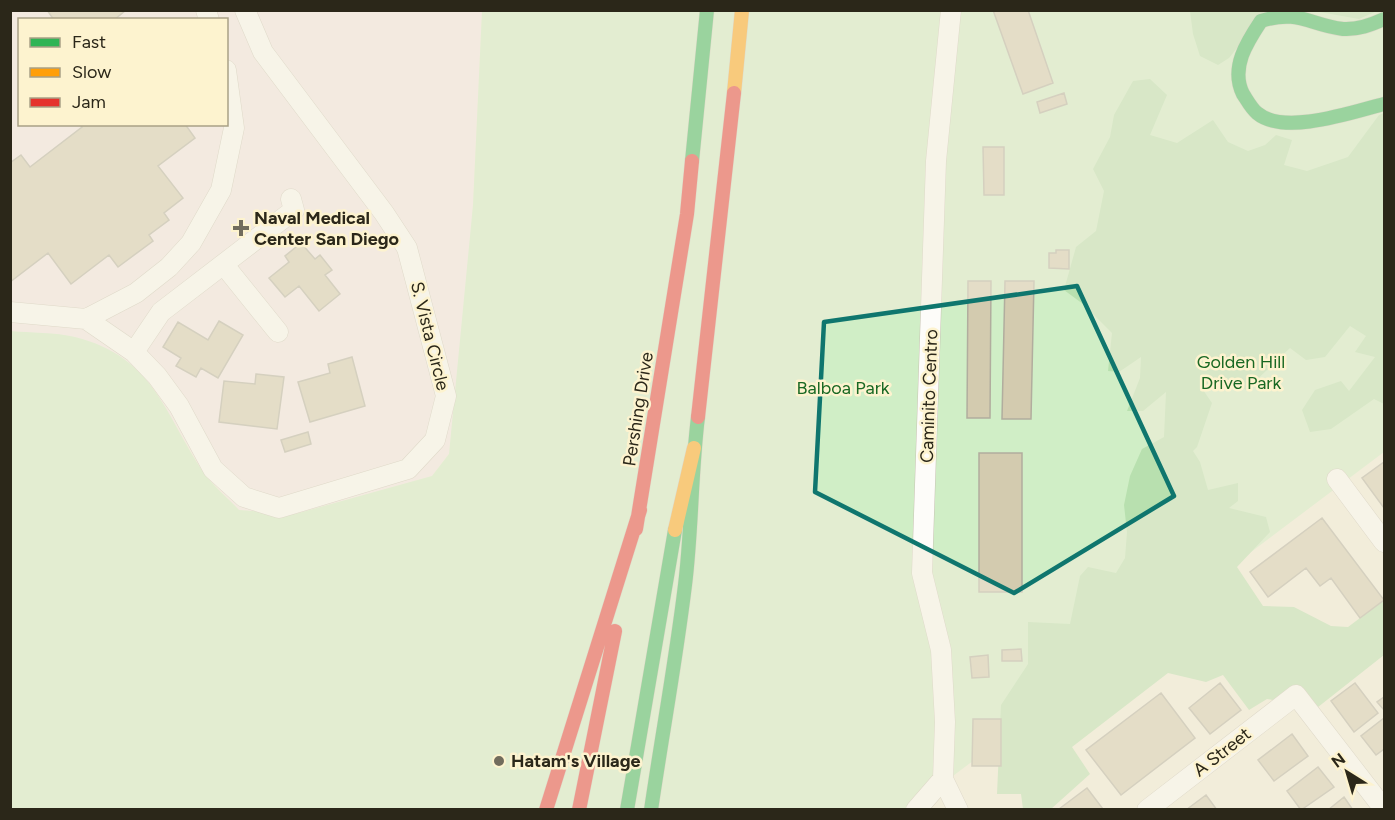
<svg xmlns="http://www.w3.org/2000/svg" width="1395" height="820" font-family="Figtree,sans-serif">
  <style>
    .medical { fill: #f4e7e7; fill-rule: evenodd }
    .green { fill: #d0eec6 }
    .forest { fill: #b8e0af }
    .building { fill: #d3cbaf; stroke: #b1ad9e; stroke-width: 1.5 }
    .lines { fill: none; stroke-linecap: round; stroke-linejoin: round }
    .street-casing { stroke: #c8c3b4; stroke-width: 21 }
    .fast-casing { stroke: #c8c3b4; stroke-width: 15 }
    .slow-casing { stroke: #c8c3b4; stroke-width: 15 }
    .jam-casing { stroke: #c8c3b4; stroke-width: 15 }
    .street { stroke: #fdfcf9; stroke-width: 20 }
    .fast { stroke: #30b455; stroke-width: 14 }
    .slow { stroke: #ff9f0a; stroke-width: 14 }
    .jam { stroke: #e5322d; stroke-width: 14 }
    .marked { fill: none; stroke: #0f766e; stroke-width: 4.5; stroke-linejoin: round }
    .poi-dot { fill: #716c5d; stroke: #fdf3cf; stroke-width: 2 }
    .labels { text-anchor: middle; stroke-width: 5; stroke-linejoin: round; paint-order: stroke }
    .poi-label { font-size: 18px; font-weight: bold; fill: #2b2719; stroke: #fdf3cf; text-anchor: start }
    .street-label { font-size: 18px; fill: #2b2719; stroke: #fdf3cf }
    .park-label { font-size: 18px; fill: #196823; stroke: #fdf3cf }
  </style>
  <rect width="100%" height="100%" fill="#f2edda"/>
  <path class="medical" d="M10,11H482L462,436L432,476L295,514L239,510L205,475L152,385L74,337L11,331ZM20,20H226V124H20Z"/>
  <path class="green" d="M482,11H1384V452L909,809H11L10,331C31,333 55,332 75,337C155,357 164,414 204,473C213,486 228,498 239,510L295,514L432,476L449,454L473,205Z"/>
  <path class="forest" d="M1190,11H1267L1229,58L1218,65L1200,56L1193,34Z
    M1314,11H1377L1359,19Z
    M1150,79L1167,95L1150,135L1177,143L1213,120L1228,142L1248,151L1265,145L1276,135L1292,140L1284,165L1307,171L1348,157L1379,115L1384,113V404L1374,399L1331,429L1310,432L1302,410L1315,390L1341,381L1349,391L1375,357L1355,352L1366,336L1350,326L1325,357L1306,360L1290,348L1246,390L1220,378L1201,387L1212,403L1197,447L1193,451L1200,462L1208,490L1238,483V501L1229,508L1266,517L1270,532L1237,567L1263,606L1294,607L1331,626L1348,627L1384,600V655L1313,711L1297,704L1267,699L1249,710L1223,675L1206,682L1168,673L1072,747L1090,774L1051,809H1023L1021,794H997L1001,705L1028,664V622L1070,624L1080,576L1088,567L1116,573L1125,558L1127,532L1124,505L1130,476L1142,449L1164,437L1166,392L1143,411H1127L1140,378L1141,357L1119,372L1108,371L1112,333L1083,304L1064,290L1076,247L1096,231L1104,191L1093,169L1110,137L1114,115L1133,81Z"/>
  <path class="building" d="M47,10H126L114,20H54Z
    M993,10H1028L1053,83L1023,94Z
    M1064,93L1067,104L1040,113L1037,102Z
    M80,124H185L195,138L158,166L183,198L164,213L169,220L149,235L153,241L118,267L109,255L71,284L48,253L10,282V163L21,155L30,167L82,127Z
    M983,147H1004V195H984Z
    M301,243L315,259L320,255L332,270L325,275L340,294L319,311L299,286L285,297L269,278L289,262L285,256Z
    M1056,250H1069V269L1049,268V253H1056Z
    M968,281H991L990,418H967Z
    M1005,281H1034L1031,419H1002Z
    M219,321L243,335L218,378L201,368L196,377L176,366L181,358L163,347L178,322L208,340Z
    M352,357L365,406L310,422L298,382L330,373L328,364Z
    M256,374L284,377L277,429L219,422L224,381L255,384Z
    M308,432L311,444L285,452L281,440Z
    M979,453H1022V592H979Z
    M1384,462V508L1362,478Z
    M1322,518L1384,600L1360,618L1331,578L1320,586L1306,568L1268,597L1250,572Z
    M1021,649L1022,661H1002V650Z
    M988,655L989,677L972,678L970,657Z
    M1220,683L1241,710L1210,734L1189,708Z
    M1355,683L1378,713L1354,732L1331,701Z
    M1161,693L1195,738L1121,795L1086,750Z
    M1384,697V710L1377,702Z
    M1384,718V749L1376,755L1361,736Z
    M973,719H1001V766H972Z
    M1292,734L1308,756L1274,781L1258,760Z
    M1318,767L1334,787L1301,810L1287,791Z
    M1087,788L1103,809L1060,810L1059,809Z
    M1206,795L1217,810H1186Z
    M1344,797L1353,810H1328Z"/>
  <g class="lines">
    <g class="street-casing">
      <path id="street" d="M206,10L209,20
        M951,10L936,161L922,573L941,650L945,722L943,779L958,810
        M224,265L278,332
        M10,312L86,319L136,293L169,267L191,243L221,190L234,128L226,70
        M86,319L134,352L157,376L179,406L213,469L244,497L279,508L408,469L435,440L446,396L407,248L384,213L263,52L245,10
        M134,352L161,312L294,210L291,199
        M1337,479L1384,542
        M916,810L943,779
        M1147,810L1296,695L1384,809"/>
    </g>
    <g class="fast-casing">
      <path id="fast" d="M1384,19C1371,25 1358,30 1343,29C1309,25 1299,9 1261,21C1247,42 1230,68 1243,94C1247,100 1251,108 1257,113C1284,136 1353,112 1384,104
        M692,161L707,10
        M627,810L675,530
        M651,810C662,735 676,660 685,585C692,529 691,473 698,417"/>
    </g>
    <g class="slow-casing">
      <path id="slow" d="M734,93L742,10
        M675,530L694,448"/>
    </g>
    <g class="jam-casing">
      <path id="jam" d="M698,417L734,93
        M636,529L687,214L692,161
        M546,810L640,510
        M579,810L615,631"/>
    </g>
    <use href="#street" class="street"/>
    <use href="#fast" class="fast"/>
    <use href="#slow" class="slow"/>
    <use href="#jam" class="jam"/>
  </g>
  <path d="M0 0H1395V820H0ZM1077,286L1174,496L1014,593L815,492L824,322Z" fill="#f2edda" fill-opacity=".55" fill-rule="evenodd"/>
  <path class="marked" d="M1077,286L1174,496L1014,593L815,492L824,322Z"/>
  <g class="poi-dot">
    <path d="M238 219h6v6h6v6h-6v6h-6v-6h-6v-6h6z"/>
    <circle cx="499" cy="761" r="6"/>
  </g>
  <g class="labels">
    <g class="poi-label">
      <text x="254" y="224">Naval Medical<tspan x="254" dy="21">Center San Diego</tspan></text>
      <text x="511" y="767">Hatam's Village</text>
    </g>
    <g class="street-label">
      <text transform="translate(430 336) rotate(76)" y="6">S. Vista Circle</text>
      <text transform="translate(929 396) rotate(-88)" y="6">Caminito Centro</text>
      <text transform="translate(638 409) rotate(-81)" y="6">Pershing Drive</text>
      <text transform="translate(1222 752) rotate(-38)" y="6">A Street</text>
    </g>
    <g class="park-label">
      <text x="1241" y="368">Golden Hill<tspan x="1241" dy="21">Drive Park</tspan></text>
      <text x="843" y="394">Balboa Park</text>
    </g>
  </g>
  <rect width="1395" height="820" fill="none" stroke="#2b2719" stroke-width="24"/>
  <rect x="18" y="18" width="210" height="108" fill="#fdf3cf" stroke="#a9a186" stroke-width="1.5"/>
  <rect x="30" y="38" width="30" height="9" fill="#30b455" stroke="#a9a186" stroke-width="1.5"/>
  <text x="72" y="48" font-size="18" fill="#2b2719">Fast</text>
  <rect x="30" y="68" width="30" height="9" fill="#ff9f0a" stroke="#a9a186" stroke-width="1.5"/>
  <text x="72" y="78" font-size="18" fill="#2b2719">Slow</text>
  <rect x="30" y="98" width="30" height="9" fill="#e5322d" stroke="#a9a186" stroke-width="1.5"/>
  <text x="72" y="108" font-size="18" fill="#2b2719">Jam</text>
  <g transform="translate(1347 772) rotate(323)" stroke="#fdf3cf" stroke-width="4.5" paint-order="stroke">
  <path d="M0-4.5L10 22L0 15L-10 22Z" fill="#2b2719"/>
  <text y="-9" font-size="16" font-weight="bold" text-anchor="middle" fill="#2b2719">N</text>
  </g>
</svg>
